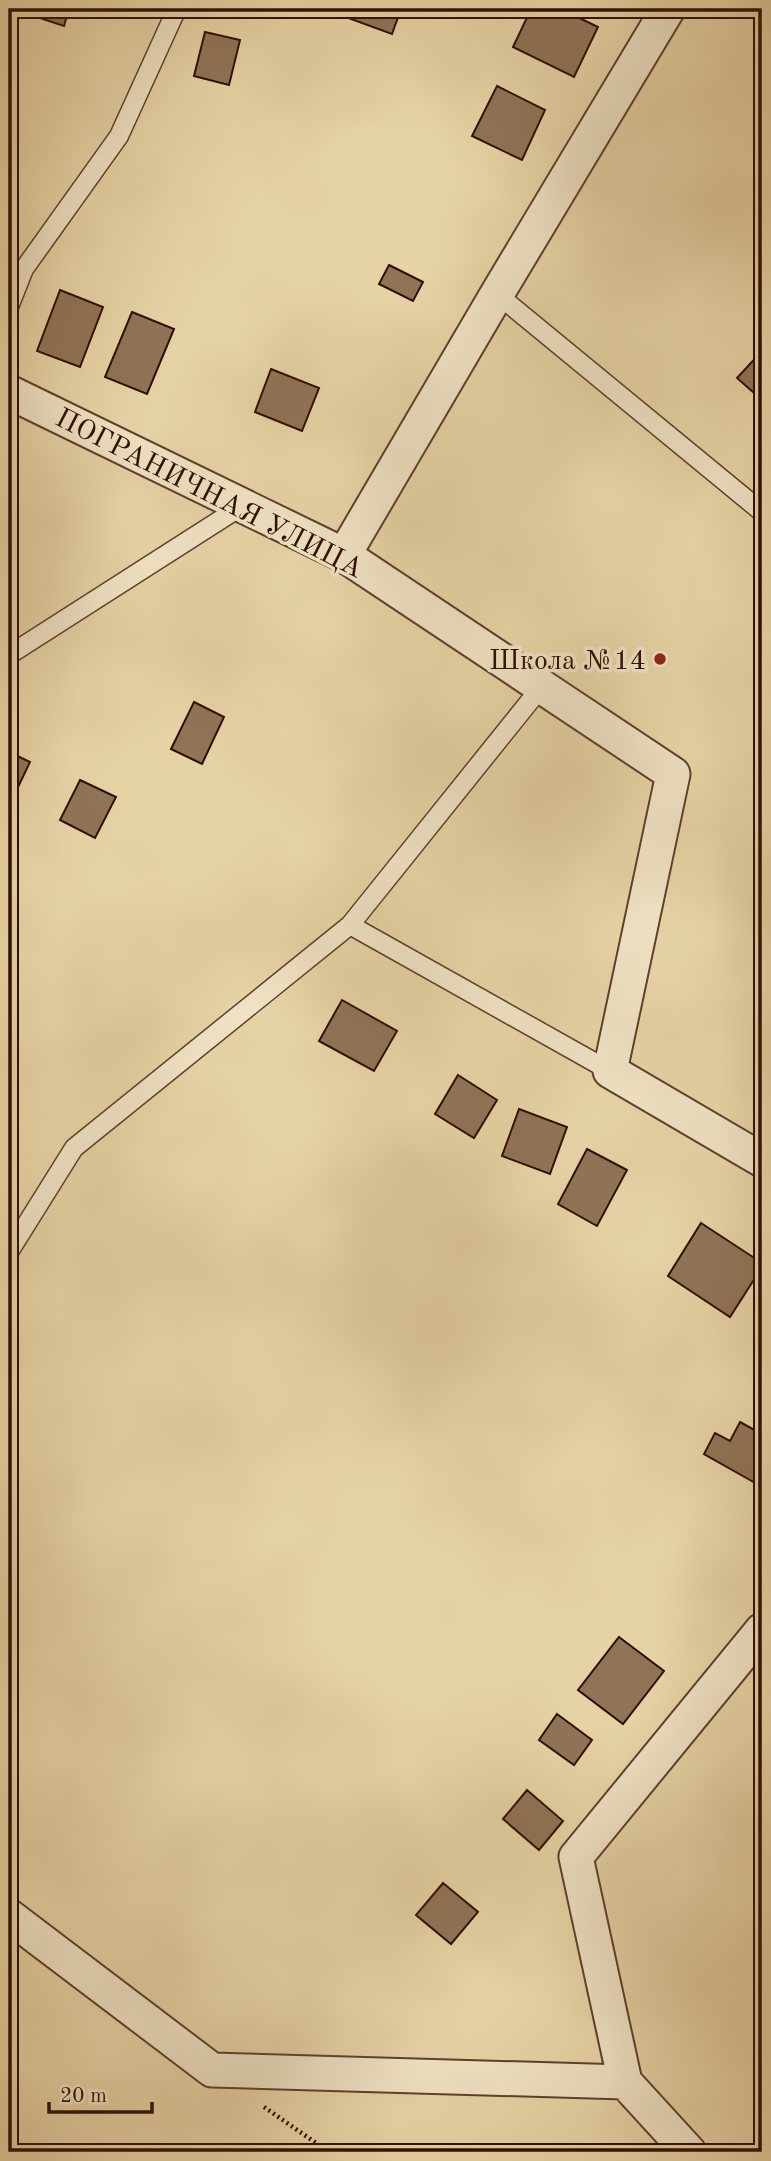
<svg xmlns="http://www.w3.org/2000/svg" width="771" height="2161" font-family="'Old Standard TT',serif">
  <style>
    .building { fill: #8f7457; stroke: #300e03; stroke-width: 2 }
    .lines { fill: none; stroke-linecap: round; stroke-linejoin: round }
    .lane-casing { stroke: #5e3f2c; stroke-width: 21 }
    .street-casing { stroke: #5e3f2c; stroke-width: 37 }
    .path { stroke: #300e03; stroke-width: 4.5; stroke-dasharray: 2 3.5; stroke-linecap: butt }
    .lane { stroke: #efe2c4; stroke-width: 18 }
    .street { stroke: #efe2c4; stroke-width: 33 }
    .poi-dot { fill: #8f2418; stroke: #efe2c4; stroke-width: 2.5 }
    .labels { text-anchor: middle; stroke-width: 7; stroke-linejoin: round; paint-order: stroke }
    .street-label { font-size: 28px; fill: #300e03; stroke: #efe2c4 }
    .poi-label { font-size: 28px; fill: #300e03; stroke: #efe2c4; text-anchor: end }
  </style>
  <rect width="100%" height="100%" fill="#e6d3a5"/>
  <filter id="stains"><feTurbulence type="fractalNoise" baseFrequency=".00286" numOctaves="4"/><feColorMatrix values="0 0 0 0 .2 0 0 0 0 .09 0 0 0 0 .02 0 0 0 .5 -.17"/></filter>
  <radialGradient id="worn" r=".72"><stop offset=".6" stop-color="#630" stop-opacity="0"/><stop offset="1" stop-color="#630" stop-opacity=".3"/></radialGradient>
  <path class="building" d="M23,9H69L64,26L22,12Z
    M330,9H401L392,34L329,11Z
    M531,9H561L598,27L574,77L513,47Z
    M205,32L240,40L229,85L194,76Z
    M497,86L545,110L522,160L472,136Z
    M389,265L423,282L413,301L379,284Z
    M60,290L103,307L80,367L37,351Z
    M132,312L174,329L147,394L105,377Z
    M762,351V400L737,378Z
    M271,369L319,388L302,431L255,412Z
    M194,702L224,717L202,764L171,749Z
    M9,752L30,762L9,806Z
    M80,780L116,797L95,838L60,820Z
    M342,1000L397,1031L374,1071L319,1041Z
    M458,1075L497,1100L474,1138L435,1114Z
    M519,1109L567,1127L550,1174L502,1156Z
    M587,1149L627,1170L597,1226L558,1204Z
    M701,1223L762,1263V1267L730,1317L668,1276Z
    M740,1422L762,1434V1475L757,1484L704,1454L715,1433L730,1441Z
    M619,1637L664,1671L623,1724L578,1690Z
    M557,1714L592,1740L574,1765L539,1740Z
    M527,1790L563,1821L539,1850L503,1819Z
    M443,1883L478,1912L451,1944L416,1915Z"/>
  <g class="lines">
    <g class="lane-casing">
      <path id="lane" d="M497,294L762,512
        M9,307L24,269L119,136L174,15
        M9,655L242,506
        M350,925L542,686
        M9,1252L74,1148L350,925L610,1071"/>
    </g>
    <g class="street-casing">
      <path id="street" d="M9,392L344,555L673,774L610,1071L762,1160
        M344,555L497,294L668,9
        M9,1916L212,2070L625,2082
        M689,2152L625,2082L576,1857L762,1630"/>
    </g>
    <path class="path" d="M264,2107L329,2152"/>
    <use href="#lane" class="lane"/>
    <use href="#street" class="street"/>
  </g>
  <circle class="poi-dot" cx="660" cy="659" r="7"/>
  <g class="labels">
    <g class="street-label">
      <text transform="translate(210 492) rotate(27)" y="10">ПОГРАНИЧНАЯ УЛИЦА</text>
    </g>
    <g class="poi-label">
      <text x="646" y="669">Школа №14</text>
    </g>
  </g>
  <rect width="771" height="2161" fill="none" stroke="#e6d3a5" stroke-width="35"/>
  <rect x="10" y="10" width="750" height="2140" fill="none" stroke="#300e03" stroke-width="3.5"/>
  <rect x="18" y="18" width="736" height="2126" fill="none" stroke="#300e03" stroke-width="2"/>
  <path d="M49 2102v10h103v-10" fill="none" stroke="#300e03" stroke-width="3.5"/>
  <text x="60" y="2102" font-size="21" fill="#300e03" stroke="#efe2c4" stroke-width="5" paint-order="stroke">20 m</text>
  <rect width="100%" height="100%" filter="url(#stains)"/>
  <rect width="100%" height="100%" fill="url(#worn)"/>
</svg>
